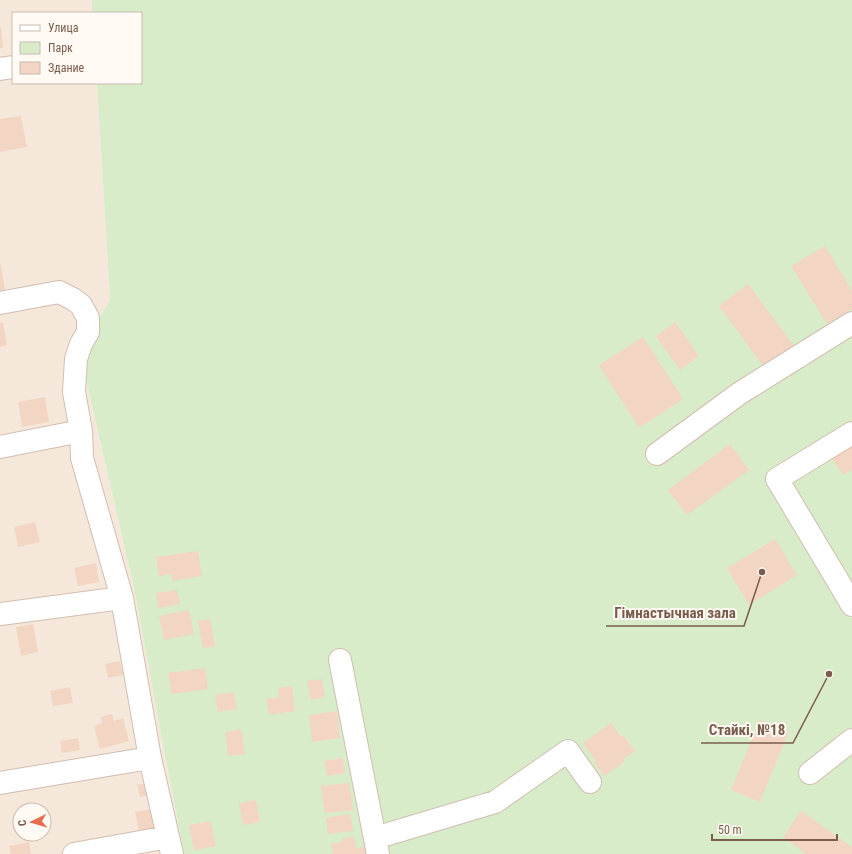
<svg xmlns="http://www.w3.org/2000/svg" width="852" height="854" font-family="'Roboto Condensed',sans-serif">
  <style>
    .residential { fill: #f5e8da; fill-rule: evenodd }
    .green { fill: #d8ecc9 }
    .building { fill: #f3d5c3 }
    .lines { fill: none; stroke-linecap: round; stroke-linejoin: round }
    .minor-casing { stroke: #d1beb0; stroke-width: 24 }
    .minor { stroke: #fff; stroke-width: 22 }
    .leader { fill: none; stroke: #7a5c4d; stroke-width: 1.5 }
    .callout-dot { fill: #7a5c4d; stroke: #fffaf3; stroke-width: 1.5 }
    .callout-label { font-size: 15px; text-anchor: middle; font-weight: bold; fill: #7a5c4d; stroke: #fffaf3; stroke-width: 4; stroke-linejoin: round; paint-order: stroke }
  </style>
  <rect width="100%" height="100%" fill="#fdf6ec"/>
  <path class="residential" d="M0,0H92V13H13V83H97L110,299L80,354L134,588L163,745L184,854H0ZM20,810H44V834H20Z"/>
  <path class="green" d="M92,0H852V854H184L163,745L134,588L80,354L110,299L97,83H141V13H92Z"/>
  <path class="building" d="M0,28H1L3,48H0Z
    M21,116L27,147L0,152V119Z
    M825,246L852,291V309L827,324L791,266Z
    M0,265H1L5,290L0,291Z
    M748,284L794,346L764,367L719,306Z
    M3,322L7,345L0,347V323Z
    M675,322L699,356L680,370L656,336Z
    M643,337L683,399L639,428L599,365Z
    M45,397L49,422L22,427L18,402Z
    M730,444L749,470L687,515L668,490Z
    M852,445V470L843,475L832,458Z
    M35,522L40,542L18,547L14,527Z
    M775,539L797,575L749,605L727,568Z
    M198,551L202,576L173,581L172,574L159,576L156,557Z
    M96,563L99,582L78,586L74,568Z
    M177,590L180,604L158,608L156,593Z
    M189,610L194,634L164,640L159,616Z
    M210,619L215,646L203,648L198,621Z
    M33,624L38,652L21,656L16,627Z
    M120,661L123,675L108,678L105,664Z
    M205,668L208,689L171,694L168,673Z
    M322,679L325,697L311,700L307,681Z
    M292,686L295,711L269,715L266,699L279,697L278,688Z
    M70,687L73,703L53,706L50,691Z
    M234,692L237,709L218,712L215,695Z
    M337,711L340,738L312,742L309,715Z
    M112,714L114,721L123,718L129,741L100,749L94,726L102,723L101,717Z
    M760,720L789,731L760,802L731,790Z
    M611,723L621,737L623,735L635,751L623,759L624,762L604,776L594,762L596,761L583,743Z
    M241,729L245,754L228,756L225,732Z
    M78,738L80,750L62,753L60,741Z
    M343,758L345,773L327,776L324,761Z
    M148,783L151,795L140,797L137,785Z
    M349,783L353,810L325,813L321,786Z
    M256,800L260,822L243,825L239,803Z
    M157,808L160,826L139,831L135,812Z
    M801,811L852,847V854H806L783,837Z
    M350,814L353,831L328,834L326,818Z
    M211,821L216,846L194,850L189,825Z
    M354,836L357,848L365,847L367,854H333L331,844L343,841L342,839Z
    M29,842L31,854H11L9,846Z"/>
  <g class="lines">
    <g class="minor-casing">
      <path id="minor" d="M0,69L13,67
        M0,303L59,292L73,299L81,305L88,318V332L81,344L76,359L74,392L81,431
        M852,433L777,479L838,581L852,605
        M0,447L81,431L82,458L122,598L150,758L172,854
        M657,454L740,393L852,323
        M0,614L122,598
        M340,660L378,854
        M810,773L852,740
        M0,783L150,758
        M375,838L495,802L568,751L590,782
        M74,854L168,837"/>
    </g>
    <use href="#minor" class="minor"/>
  </g>
  <path class="leader" d="M762 572L744 626H606M829 674L793 743H701"/>
  <g class="callout-dot">
    <circle cx="762" cy="572" r="4"/>
    <circle cx="829" cy="674" r="4"/>
  </g>
  <g class="callout-label">
    <text x="675" y="618">Гімнастычная зала</text>
    <text x="747" y="735">Стайкі, №18</text>
  </g>
  <rect x="12" y="12" width="130" height="72" fill="#fffaf3" stroke="#cabbb1"/>
  <rect x="20" y="25" width="20" height="6" fill="#ffffff" stroke="#cabbb1"/>
  <text x="48" y="32" font-size="12" fill="#7a5c4d">Улица</text>
  <rect x="20" y="42" width="20" height="12" fill="#d8ecc9" stroke="#cabbb1"/>
  <text x="48" y="52" font-size="12" fill="#7a5c4d">Парк</text>
  <rect x="20" y="62" width="20" height="12" fill="#f3d5c3" stroke="#cabbb1"/>
  <text x="48" y="72" font-size="12" fill="#7a5c4d">Здание</text>
  <g transform="translate(32 822) rotate(265)"><circle r="19" fill="#fffaf3" stroke="#cabbb1"/>
  <path d="M0-3L7 15L0 10L-7 15Z" fill="#e76f51"/>
  <text y="-6" font-size="11" font-weight="bold" text-anchor="middle" fill="#7a5c4d">С</text>
  </g>
  <path d="M712 834v6h125v-6" fill="none" stroke="#7a5c4d" stroke-width="2"/>
  <text x="718" y="834" font-size="12" fill="#7a5c4d" stroke="#fffaf3" stroke-width="3" paint-order="stroke">50 m</text>
</svg>
